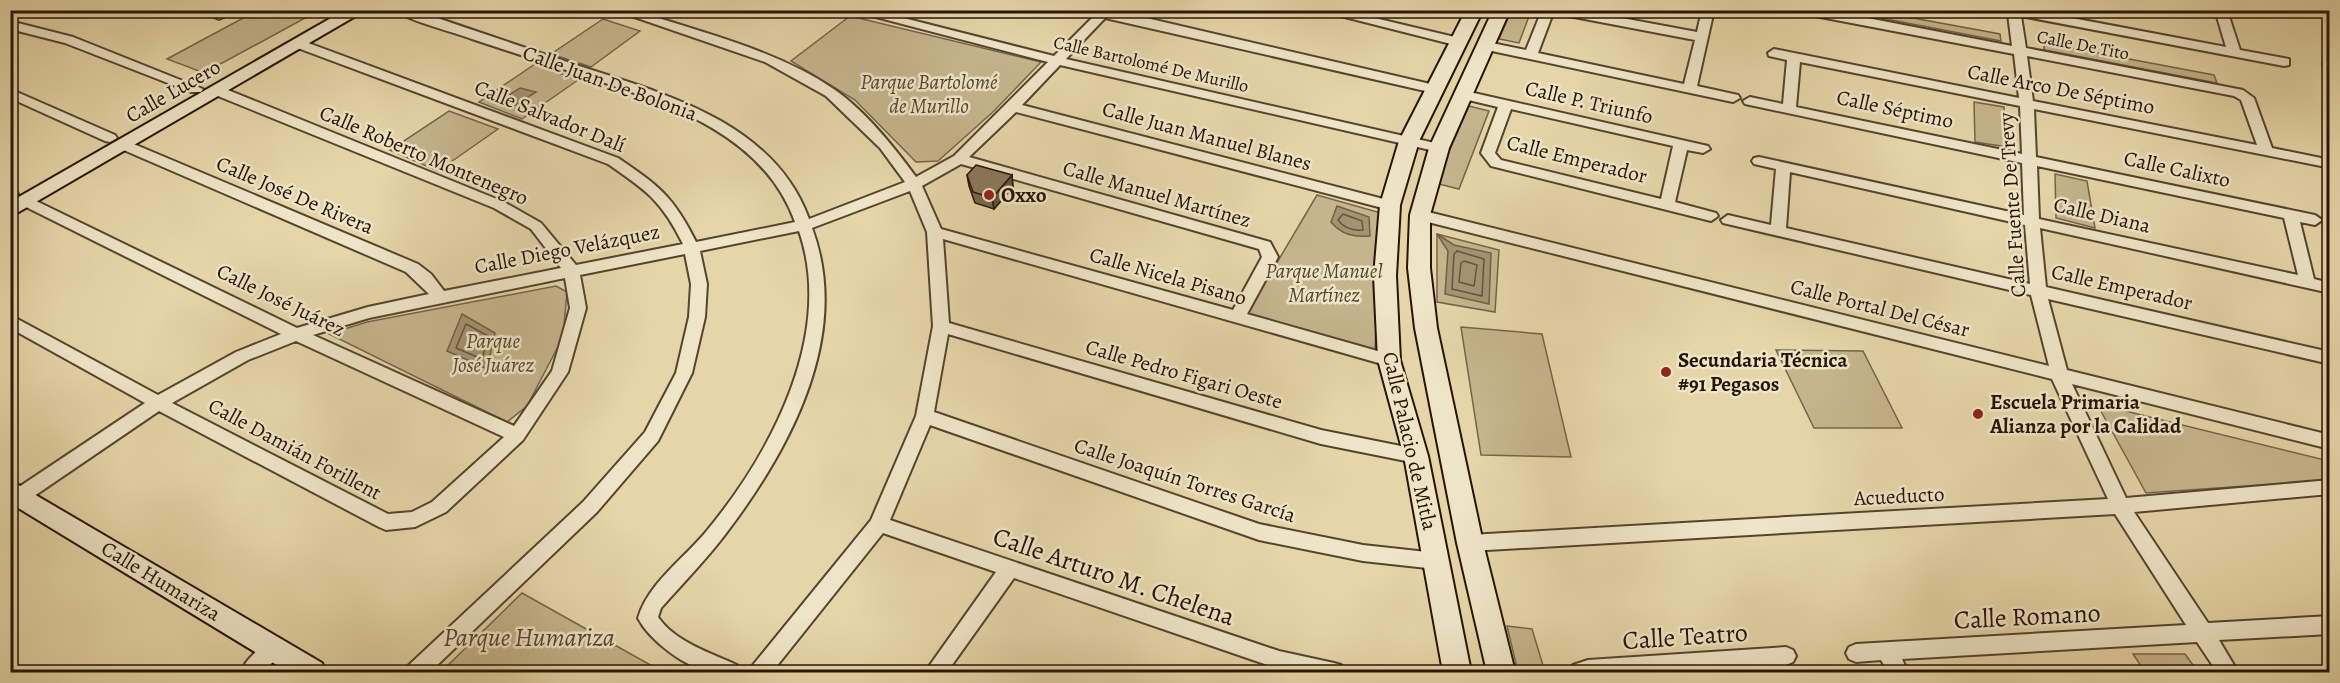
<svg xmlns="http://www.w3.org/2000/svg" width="2340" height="683" font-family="Alegreya,serif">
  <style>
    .green { fill: #c5b48c; stroke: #766449; stroke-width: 1.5 }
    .water { fill: #a49371; stroke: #726046; stroke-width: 1.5 }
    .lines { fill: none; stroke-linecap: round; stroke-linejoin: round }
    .shore { stroke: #66543c; stroke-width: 1.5 }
    .street-casing { stroke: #56442e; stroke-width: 4 }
    .secondary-casing { stroke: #271406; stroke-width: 4 }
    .street { fill: #eee4c6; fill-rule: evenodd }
    .secondary { fill: #eee4c6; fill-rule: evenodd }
    .wall { fill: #77674d; stroke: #271406; stroke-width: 1.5 }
    .shaded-wall { fill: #61543f; stroke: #271406; stroke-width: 1.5 }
    .building { fill: #8a785a; stroke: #271406; stroke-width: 1.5 }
    .poi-dot { fill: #8f2418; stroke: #eee4c6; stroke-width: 2 }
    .labels { text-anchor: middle; stroke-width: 5; stroke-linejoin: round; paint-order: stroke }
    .far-street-label { font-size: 18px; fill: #271406; stroke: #eee4c6 }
    .park-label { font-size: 21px; font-style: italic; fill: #56442e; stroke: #eee4c6 }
    .street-label { font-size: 21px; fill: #271406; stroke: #eee4c6 }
    .poi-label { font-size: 21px; font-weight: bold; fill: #271406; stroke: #eee4c6; text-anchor: start }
    .near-street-label { font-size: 26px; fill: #271406; stroke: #eee4c6 }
    .near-park-label { font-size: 26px; font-style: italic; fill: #56442e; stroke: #eee4c6 }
  </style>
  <rect width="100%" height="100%" fill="#e5d5a8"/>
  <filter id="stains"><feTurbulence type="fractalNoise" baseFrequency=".00333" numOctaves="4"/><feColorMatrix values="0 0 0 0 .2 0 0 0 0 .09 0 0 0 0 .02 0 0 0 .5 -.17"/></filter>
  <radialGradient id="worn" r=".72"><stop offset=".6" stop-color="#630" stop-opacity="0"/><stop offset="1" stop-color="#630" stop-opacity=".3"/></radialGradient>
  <path class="green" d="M258,10L318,11L204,73L167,59Z
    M1511,11H1531L1519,43L1499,39Z
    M1844,11H1875L2000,34L2001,41Z
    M850,16L1041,62L994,111L938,161L916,162L855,100L791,61Z
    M603,19L640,31L591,67L551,54Z
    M2044,43L2214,75L2217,83L2044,50Z
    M535,64L578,80L522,119L479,102Z
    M1974,102L2004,107L2008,147L1975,142Z
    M1469,106L1489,111L1459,189L1435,183Z
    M449,111L498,129L438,171L390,150Z
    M2055,174L2087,181L2095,228L2056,218Z
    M1317,195L1381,213L1375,351L1246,315Z
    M1437,234L1499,250L1495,312L1437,302Z
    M556,286L567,292L563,337L527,406L507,422L329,334L367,322Z
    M1461,327L1542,334L1571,457L1481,455Z
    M1776,350L1863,351L1902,428H1814Z
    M2097,404L2329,461V480L2146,493Z
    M522,593L663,672H441Z
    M1507,626L1532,629L1545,672H1518Z
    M2133,654H2185L2198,672H2145Z"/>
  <path class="water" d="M520,88L536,92L514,106L498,102Z
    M1337,206L1369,217L1370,236C1353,237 1342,235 1331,222Z
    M1437,234L1454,245L1491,253L1489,304L1445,294L1448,251Z
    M462,314L495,333L487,369L447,351Z"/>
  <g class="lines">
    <path class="shore" d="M1343,214L1362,221L1363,230C1353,231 1344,228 1338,220Z
      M1457,251L1484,259L1482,296L1452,289L1454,254Z
      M1464,261L1477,265L1474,286L1459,282L1461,263Z
      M466,324L488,336L482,359L456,348Z"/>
    <g class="street-casing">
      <path id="street" d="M196,10H239L219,19Z
        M395,10H414C466,28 518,45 570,63C659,92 773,120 809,219L905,182L880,148L826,96L765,62L614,10H634C702,33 775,49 835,90C864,110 895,148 916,177L954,156L1048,62L849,10H872L1054,56L1094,16L1079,10H1112L1439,86L1441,89L1434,93L1105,18L1066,59L1439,144L1446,148L1439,152L1060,65L1022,105L1395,202L1397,205L1390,210L1016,112L969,157L1270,242L1278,257L1247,314L1395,356L1397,360L1395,364L1389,366L943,239L949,323L1321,430L1416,449L1422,451L1425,456L1422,461L1416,463L1321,444L948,334L934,412L1259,524L1363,545L1436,553L1443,555L1446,561L1443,567L1436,569L1363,561L1259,540L930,425L890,520L1279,651L1334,663L1341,665L1344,672H1295L1279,669L1014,578L947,672H925L996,572L883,533L772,672H750L753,665L871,520L916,416L933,326L927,232L910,191L812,228C852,335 790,449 727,532C707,559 683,583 661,608L658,617C675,642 711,653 737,665L740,672C731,672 721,674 712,672C687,669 649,640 638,618C648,584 682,560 705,533C770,455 835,335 799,231L700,251L707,284L705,317L692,373L658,441L597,512L430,672H406L409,665L583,502L645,432L676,373L689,317L691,284L685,254L580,275L586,308L568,372L523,440L446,512L415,527L386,530L379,527L159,411L18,507L10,509V493L145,403L10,328V315L158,395L236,352L281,334L22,205L20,202L22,199H32L297,328L368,307L429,294L406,272L119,148V142H129L418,264L431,274L444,291L561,268L531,229L494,208L213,94V88H223L504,202L541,223L576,265L683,244C661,200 647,191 608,164L295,47V41H303L618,158C659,186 673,196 696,242L795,222C763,132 663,102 581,75C545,63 509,51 472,39C454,32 408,21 395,10ZM961,164L1259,249L1262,257L1233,310L941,229L922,186ZM565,278L570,308L552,371L514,426L313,335L369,318ZM296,341L504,437L432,502L412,512L388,514L172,403L248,360Z
        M1317,10H1341L1463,39L1465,42L1459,46Z
        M1542,10H1579L1697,32L1702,10H1714L1697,86L1738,95L1740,98L1733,102L1487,50L1481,46L1487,42L1526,50ZM1553,13L1695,40L1684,84L1538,53Z
        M1810,10H1826L2012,46L2008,14L2002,10H2030L2226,47L2215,10H2227L2240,50L2289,59V65L2284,66L2021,16L2026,48L2243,90L2254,98L2272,148L2321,158L2328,162L2321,166L2034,109L2036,157L2315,215L2322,220L2315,225L2300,222L2314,279L2330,283V293L2040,228L2046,287L2330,352V364L2048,299L2067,370L2330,435V449L2072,384L2126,498L2330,480V494L2134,512L2208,623L2330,616V634L2219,640L2238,672H2217L2197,642L1902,659L1908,672H1888L1881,660L1856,662L1849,659L1846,653L1849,647L1856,644L2186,625L2115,514L1470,551L1463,549L1460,543L1463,537L1470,535L2108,499L2052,379L1420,220L1413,215L1420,210L2049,366L2031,295L1723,223L1721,220L1728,215L1771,225L1776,169L1754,164L1752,161L1754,158L1759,157L2024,215L2022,163L1745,104L1743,101L1750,97L1783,104L1787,60L1769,56L1768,53L1774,49L2019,98L2014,54L1815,16L1811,15ZM2027,56L2234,96L2241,100L2257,145L2033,101ZM1800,62L2020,106L2022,154L1796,107ZM2037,166L2284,218L2298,275L2039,219ZM1790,172L2025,225L2030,284L1786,228Z
        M2322,10H2330V19L2326,18Z
        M10,21L73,37L203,89L201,92H191L65,43L10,29Z
        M2329,60L2330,68L2324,67L2323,64Z
        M10,89L115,135L117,138L110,142L105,141L10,98Z
        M1465,91L1708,146L1710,149L1703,153L1687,150L1675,202L1716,213L1718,216L1711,221L1491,166L1481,153L1498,107L1460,98V92ZM1511,109L1673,146L1661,199L1501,160L1495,153Z
        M10,189L16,191L18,194L16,197L10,199Z
        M274,640L281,643L284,649L264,672H241C245,660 261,645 274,640Z
        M1786,647L1793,650L1796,656L1793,662L1786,665L1673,672H1570L1573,665L1588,660Z"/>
    </g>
    <g class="secondary-casing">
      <path id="secondary" d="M345,10H366L10,217V202Z
        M1466,10H1483L1419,141L1400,205L1396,276L1400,360L1428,456L1471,672H1443L1404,456L1378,360L1374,276L1380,205L1399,141Z
        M1493,10H1510L1449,148L1430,215V268L1437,328L1483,543L1515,672H1487L1457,543L1415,328L1408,268L1410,215L1429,148Z
        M10,480L322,663L326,672H288L10,503Z"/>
    </g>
    <use href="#street" class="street"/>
    <use href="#secondary" class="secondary"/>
  </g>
  <path class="wall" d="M967,175H1012L1013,187L994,209L975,203L969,186Z"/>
  <path class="shaded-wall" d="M1012,175L1013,187L994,209L992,198Z"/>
  <path class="building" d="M976,165L1012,175L992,198L973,192L967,175Z"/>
  <g class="poi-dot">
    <circle cx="989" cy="195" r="6"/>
    <circle cx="1666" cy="372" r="6"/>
    <circle cx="1978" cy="414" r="6"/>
  </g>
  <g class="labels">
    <g class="far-street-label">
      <text transform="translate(2083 45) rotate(11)" y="6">Calle De Tito</text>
      <text transform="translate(1151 64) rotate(13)" y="6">Calle Bartolomé De Murillo</text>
    </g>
    <g class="park-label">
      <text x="929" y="89">Parque Bartolomé<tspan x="929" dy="24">de Murillo</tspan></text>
      <text x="1324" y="278">Parque Manuel<tspan x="1324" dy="24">Martínez</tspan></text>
      <text x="493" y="348">Parque<tspan x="493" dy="24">José Juárez</tspan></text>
    </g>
    <g class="street-label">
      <text transform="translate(610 83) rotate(20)" y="7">Calle Juan De Bolonia</text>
      <text transform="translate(2061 89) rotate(11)" y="7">Calle Arco De Séptimo</text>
      <text transform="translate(173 91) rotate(-30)" y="7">Calle Lucero</text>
      <text transform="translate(1589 102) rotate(13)" y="7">Calle P. Triunfo</text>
      <text transform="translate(1895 109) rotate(12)" y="7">Calle Séptimo</text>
      <text transform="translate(550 116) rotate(22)" y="7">Calle Salvador Dalí</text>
      <text transform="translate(1207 136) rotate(15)" y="7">Calle Juan Manuel Blanes</text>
      <text transform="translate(424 155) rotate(23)" y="7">Calle Roberto Montenegro</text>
      <text transform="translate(1577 159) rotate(14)" y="7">Calle Emperador</text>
      <text transform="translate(2177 169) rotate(12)" y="7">Calle Calixto</text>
      <text transform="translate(1157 194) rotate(16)" y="7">Calle Manuel Martínez</text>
      <text transform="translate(295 195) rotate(23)" y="7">Calle José De Rivera</text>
      <text transform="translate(2012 205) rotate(-94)" y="7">Calle Fuente De Trevy</text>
      <text transform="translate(2102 215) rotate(13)" y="7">Calle Diana</text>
      <text transform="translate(567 249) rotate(-11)" y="7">Calle Diego Velázquez</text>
      <text transform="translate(1168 276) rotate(16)" y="7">Calle Nicela Pisano</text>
      <text transform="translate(2122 287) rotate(13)" y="7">Calle Emperador</text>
      <text transform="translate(281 300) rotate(26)" y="7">Calle José Juárez</text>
      <text transform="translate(1880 308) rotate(14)" y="7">Calle Portal Del César</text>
      <text transform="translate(1184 374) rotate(16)" y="7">Calle Pedro Figari Oeste</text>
      <text transform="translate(1410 441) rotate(77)" y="7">Calle Palacio de Mitla</text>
      <text transform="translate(295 449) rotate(28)" y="7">Calle Damián Forillent</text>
      <text transform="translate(1185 480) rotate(18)" y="7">Calle Joaquín Torres García</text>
      <text transform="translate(1899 496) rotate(-3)" y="7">Acueducto</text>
      <text transform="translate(161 581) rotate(31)" y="7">Calle Humariza</text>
    </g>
    <g class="poi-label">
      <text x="1001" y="202">Oxxo</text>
      <text x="1678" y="367">Secundaria Técnica<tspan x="1678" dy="24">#91 Pegasos</tspan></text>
      <text x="1990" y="409">Escuela Primaria<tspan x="1990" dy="24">Alianza por la Calidad</tspan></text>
    </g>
    <g class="near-street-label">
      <text transform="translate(1114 576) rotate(19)" y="9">Calle Arturo M. Chelena</text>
      <text transform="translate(2027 616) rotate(-3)" y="9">Calle Romano</text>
      <text transform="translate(1685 636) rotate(-4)" y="9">Calle Teatro</text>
    </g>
    <g class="near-park-label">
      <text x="529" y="646">Parque Humariza</text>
    </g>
  </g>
  <rect width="2340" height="683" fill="none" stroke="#e5d5a8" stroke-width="36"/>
  <rect x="12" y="12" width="2316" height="659" fill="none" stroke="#271406" stroke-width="3"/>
  <rect x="18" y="18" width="2304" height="647" fill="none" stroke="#271406" stroke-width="1.5"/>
  <rect width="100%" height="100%" filter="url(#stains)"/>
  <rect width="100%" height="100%" fill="url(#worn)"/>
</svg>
